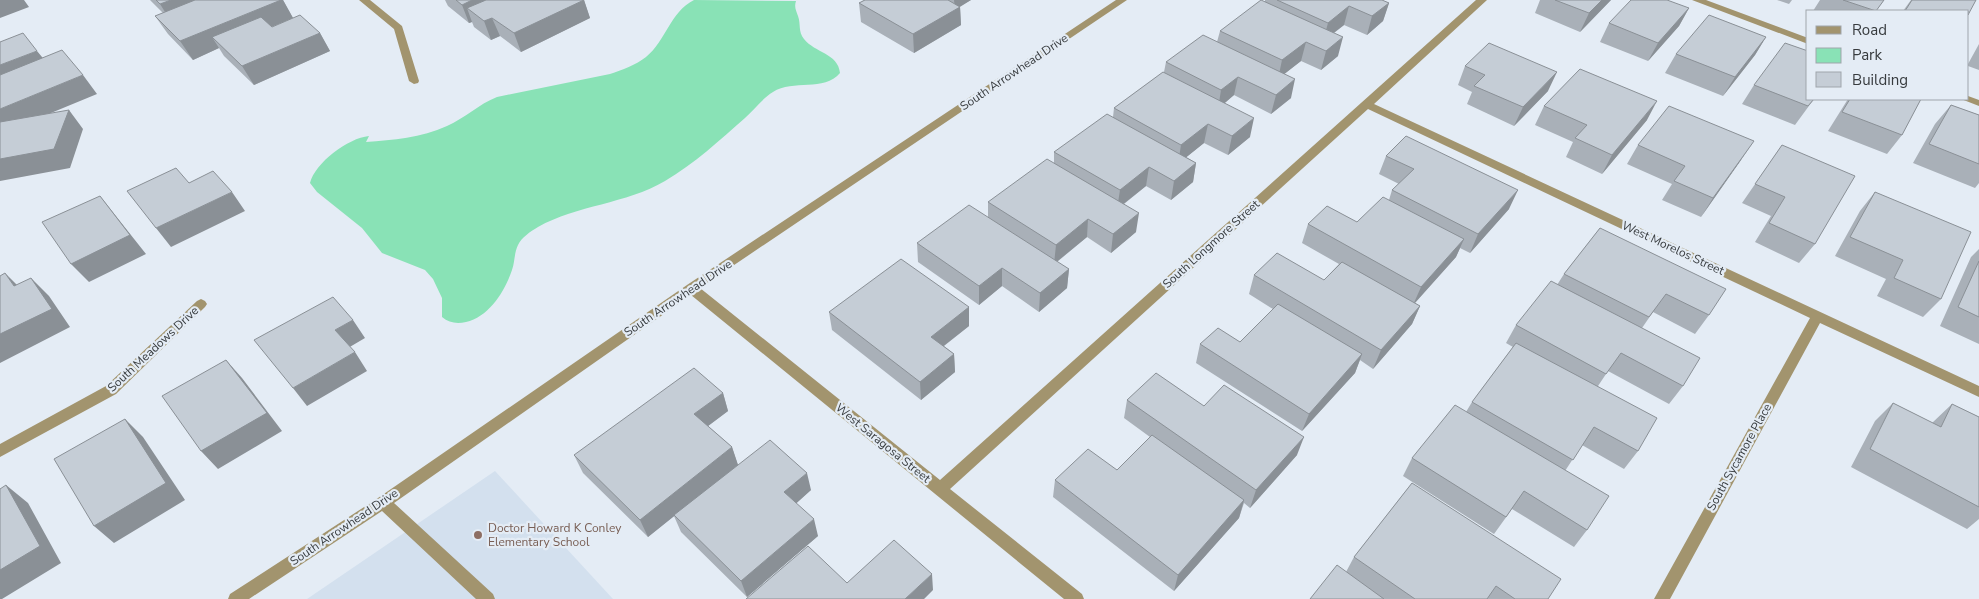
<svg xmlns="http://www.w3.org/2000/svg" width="1979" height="599" font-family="'Nunito Sans',sans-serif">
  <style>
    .built { fill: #d3e0ee }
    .green { fill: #89e2b6 }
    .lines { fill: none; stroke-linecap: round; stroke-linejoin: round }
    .minor { fill: #a2946e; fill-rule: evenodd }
    .wall { fill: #a9b0b8 }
    .shaded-wall { fill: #8a9096 }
    .building { fill: #c5cdd6; stroke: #8a9096 }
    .education-dot { fill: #8d6e63; stroke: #e4ecf5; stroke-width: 2 }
    .labels { text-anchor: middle; stroke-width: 4.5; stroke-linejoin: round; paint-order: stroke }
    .street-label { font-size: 12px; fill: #373b3e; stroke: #e4ecf5 }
    .education-label { font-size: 12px; fill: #785e54; stroke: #e4ecf5; text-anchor: start }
  </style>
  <rect width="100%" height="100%" fill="#e4ecf5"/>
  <path class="built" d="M495,471L613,599H307Z"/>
  <path class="green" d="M694,0L796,1C794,7 796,10 798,16C801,24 798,32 804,39C815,53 838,53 840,73C824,92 793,79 773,92C763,98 754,110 745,118C720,140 694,164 665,181C626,204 577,205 538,227C531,231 521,238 518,245C514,253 515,262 512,270C505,291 489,317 466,322C457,324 449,323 442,317V298L433,279L425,270L382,253L362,228L317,192L310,183C315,163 348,138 369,136L366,142C393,140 421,138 447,126C465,118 479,104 497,97L610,74C622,70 636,65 646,57C666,41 670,12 694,0Z"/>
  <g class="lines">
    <path class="minor" d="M359,0H370L402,26L419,81L418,83L414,84L409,81L394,29Z
      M1116,0H1127L700,288L940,480L1476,0H1487L1374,104L1979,386V397L1820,323L1670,599H1654L1810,318L1368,109L950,489L1082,594L1084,599H1064L691,295L394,503L493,594L495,599H476L382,511L249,599H228L230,594L378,498L687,285Z
      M1692,0H1706L1808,38V44Z
      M1968,96L1979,100V106L1961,99H1968Z
      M201,299L205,301L207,304L205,307L116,394L0,457V444L106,386L197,301Z"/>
  </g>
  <path class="wall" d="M150,0H283L293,18L271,27L320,33L330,51L254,85L224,56L219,48L193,60L168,34L155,16L163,13Z
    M445,0H584L590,18L521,52L500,36L491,40L474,27L472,22L469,23L448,6Z
    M864,0H971L960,6L961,25L914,53L861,22L859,3Z
    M1265,0H1382L1389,3L1383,21L1367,35L1344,25L1334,33L1338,56L1321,70L1301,61L1284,74L1291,98L1271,114L1234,95L1224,103L1250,137L1228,155L1204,143L1186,157L1196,163L1193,182L1171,200L1146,186L1124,204L1136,232L1111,253L1087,237L1057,262L1069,269L1067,288L1039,312L1002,286L979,305L918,262L917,243L988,218V202L1054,163V152L1113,117L1114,108L1164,72L1166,62L1217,42L1220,31L1265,2Z
    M1540,0H1611L1580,32L1535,13Z
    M1777,0H1792L1789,4Z
    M1820,0H1884L1876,11H1813Z
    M1911,0H1975L1968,11H1903Z
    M1689,8L1679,26L1648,61L1600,42L1609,23Z
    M1766,37L1755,55L1723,96L1665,73L1676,54Z
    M1979,44V70L1968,66V64Z
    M1465,66L1548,91L1514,126L1467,104L1472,92L1458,85Z
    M1754,85L1814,99L1795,125L1742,104Z
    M1848,99H1921L1902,135L1887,154L1828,131Z
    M1951,105L1979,115V183L1975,188L1913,163L1935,124Z
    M1544,106L1647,120L1602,174L1566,157L1573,142L1535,125Z
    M1638,145L1741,160L1701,217L1662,200L1672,184L1627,164Z
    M1782,145L1815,244L1799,263L1755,242L1771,216L1742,203Z
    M1386,156L1509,209L1470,253L1460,248L1456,257L1415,303L1420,306L1412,324L1373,369L1360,360L1355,373L1302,431L1196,363L1200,344L1240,342L1273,309L1249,294L1254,275L1324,280L1339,264L1302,243L1308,224L1357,222L1389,200L1392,190L1399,184L1379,174Z
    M1875,192L1941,299L1923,317L1877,296L1886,279L1835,256L1860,211Z
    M1600,228L1709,315L1695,334L1653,312L1642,328L1683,386L1669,404L1608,371L1598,386L1638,451L1624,469L1582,445L1565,471L1587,530L1574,547L1512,509L1494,534L1403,476L1412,458L1466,412L1472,402L1513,347L1506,343L1516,325L1557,285L1564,274Z
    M1979,249V344L1940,326L1971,257Z
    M969,307V326L944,346L954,354L955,372L921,400L832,330L829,312Z
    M723,393L728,411L708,426L732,447L738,465L811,490L796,503L818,536L747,597L681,532L674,516L648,537L583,473L574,455Z
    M1127,400L1204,406L1297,455L1250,508L1244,503L1239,518L1174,591L1053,497L1055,480L1117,470L1150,437L1124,418Z
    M1893,403L1932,423L1952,404L1979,417V519L1967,529L1851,467L1875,421Z
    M1412,483L1548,599H1310L1346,572L1354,557Z"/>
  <path class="shaded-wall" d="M0,0H24L29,7L0,18Z
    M171,0H229L172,23L160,4Z
    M281,0H283L293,18L223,47L212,37L219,48L193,60L180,41Z
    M472,0H520L467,8L472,22L469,23L462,5Z
    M584,0L590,18L521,52L514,33Z
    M954,0H971L955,10Z
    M1602,0H1611L1580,32L1589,13Z
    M1389,3L1383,21L1367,35L1372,16Z
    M1349,6L1344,25L1323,41L1328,23Z
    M960,7L961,25L914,53L913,34Z
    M1689,8L1679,26L1648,61L1658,43Z
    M492,18L500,36L491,40L484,21Z
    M320,33L330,51L254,85L242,66Z
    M1343,37L1338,56L1321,70L1326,51Z
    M1766,37L1755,55L1723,96L1735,77Z
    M1306,42L1301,61L1278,79L1282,60Z
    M37,51L52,69L0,90V65Z
    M1557,72L1548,91L1514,126L1523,107Z
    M83,75L97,94L0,134V109Z
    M1238,77L1234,95L1218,109L1221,90Z
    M1295,79L1291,98L1271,114L1276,95Z
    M1657,101L1647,120L1602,174L1612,155Z
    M69,110L83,129L70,168L0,181V159Z
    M1254,118L1250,137L1228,155L1232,136Z
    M1208,124L1204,143L1178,164L1181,145Z
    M1754,141L1741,160L1701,217L1713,198Z
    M1196,163L1193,182L1171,200L1174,181Z
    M1149,167L1146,186L1117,209L1120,190Z
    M1518,190L1509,209L1470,253L1478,234Z
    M232,192L245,211L171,247L156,228Z
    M100,196L146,254L89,282L71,264Z
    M1139,213L1136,232L1111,253L1113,234Z
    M1088,219L1087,237L1054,264L1056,245Z
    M1464,239L1456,257L1413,305L1421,287Z
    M1002,268V286L979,305V286Z
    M1069,269L1067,288L1039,312L1040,293Z
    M5,273L24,292L14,286Z
    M31,278L49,296L70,327L0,363V334Z
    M1420,306L1412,324L1373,369L1381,350Z
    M969,307V326L932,355L931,337Z
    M353,320L365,338L348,348L335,330Z
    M355,352L367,371L307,406L293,388Z
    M954,354L955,372L921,400L920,382Z
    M1362,354L1355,373L1302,431L1309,414Z
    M226,360L242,378L282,431L218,469L201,451Z
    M723,393L728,411L700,432L694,414Z
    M125,419L143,437L185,500L114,543L94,526Z
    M1304,437L1297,455L1250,508L1256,490Z
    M732,447L738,465L648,537L640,520Z
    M807,473L811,490L789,510L784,492Z
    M6,485L28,503L61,563L2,599H0V570Z
    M1244,500L1239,518L1174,591L1178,575Z
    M814,519L818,536L747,597L741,581Z
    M932,574L933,590L924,599H905Z"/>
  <path class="building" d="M156,0H171L160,4Z
    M195,0H281L180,41L155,16Z
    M456,0H472L462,5Z
    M486,0H584L514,33L492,18L484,21L467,8Z
    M865,0H948L960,7L913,34L859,3Z
    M1261,0L1343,37L1326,51L1306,42L1282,60L1220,31Z
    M1277,0H1382L1389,3L1372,16L1349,6L1328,23Z
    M1555,0H1602L1589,13Z
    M1631,0H1667L1689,8L1658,43L1609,23Z
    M1843,0H1884L1876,11Z
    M1912,0H1976L1968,15V11H1905Z
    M300,15L320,33L242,66L212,37L261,17L272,27Z
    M1709,15L1766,37L1735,77L1676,54Z
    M23,33L37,51L0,65V42Z
    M1203,35L1295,79L1276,95L1238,77L1221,90L1166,62Z
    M1489,43L1557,72L1523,107L1474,86L1485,75L1465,66Z
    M1785,43L1808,51V99H1814L1808,106L1754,85Z
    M62,50L83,75L0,109V75Z
    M1580,69L1657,101L1612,155L1575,138L1587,125L1544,106Z
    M1163,72L1254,118L1232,136L1208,124L1181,145L1114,108Z
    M1850,99H1921L1902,135L1842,112Z
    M1951,105L1979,115V164L1929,144Z
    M1669,106L1754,141L1713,198L1674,181L1685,166L1638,145Z
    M69,110L54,149L0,159V122Z
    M1107,114L1196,163L1174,181L1149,167L1120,190L1054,152Z
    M1406,136L1518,190L1478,234L1392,190L1414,169L1386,156Z
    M1782,145L1855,176L1815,244L1769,223L1785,197L1755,184Z
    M1047,159L1139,213L1113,234L1088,219L1056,245L988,202Z
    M176,168L189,183L213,171L232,192L156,228L127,191Z
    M1875,192L1971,232L1941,299L1894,278L1903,260L1850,237Z
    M100,196L130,235L71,264L42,222Z
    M1383,197L1464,239L1421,287L1308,224L1327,206L1357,222Z
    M969,205L1069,269L1040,293L1002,268L979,286L917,243Z
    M1600,228L1726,289L1709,315L1666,294L1649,317L1564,274Z
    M1277,253L1324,280L1342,262L1420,306L1381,350L1254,275Z
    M901,259L969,307L931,337L954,354L920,382L829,312Z
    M1979,261V317L1958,307Z
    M5,273L14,286L31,278L52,309L0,334V276Z
    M1551,281L1700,358L1683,386L1621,353L1606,374L1516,325Z
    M333,297L353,320L335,330L355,352L293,388L254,340Z
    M1278,304L1362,354L1309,414L1200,344L1218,328L1240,342Z
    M1516,343L1657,418L1638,451L1594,427L1573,460L1472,402Z
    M226,360L267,413L201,451L162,396Z
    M694,368L723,393L694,414L732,447L640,520L574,455Z
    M1156,373L1204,406L1224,385L1304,437L1256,490L1127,400Z
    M1893,403L1941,427L1952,404L1979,417V507L1870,449Z
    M1455,405L1609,496L1587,530L1524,491L1506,517L1412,458Z
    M125,419L166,483L94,526L54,459Z
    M1152,435L1244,500L1178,575L1055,480L1088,449L1117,470Z
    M770,440L807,473L784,492L814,519L741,581L674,515Z
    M1412,483L1561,579L1548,599H1515L1496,586L1487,599H1415L1354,557Z
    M6,485L40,546L0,570V489Z
    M894,540L932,574L905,599H746L808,546L847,583Z
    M1337,565L1384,599H1310Z"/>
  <circle class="education-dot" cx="478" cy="535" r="5"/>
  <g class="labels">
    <g class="street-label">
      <text transform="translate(1014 72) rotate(-34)" y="4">South Arrowhead Drive</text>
      <text transform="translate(1211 244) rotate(-42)" y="4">South Longmore Street</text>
      <text transform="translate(1673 248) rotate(25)" y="4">West Morelos Street</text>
      <text transform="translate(678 298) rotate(-34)" y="4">South Arrowhead Drive</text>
      <text transform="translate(153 349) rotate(-43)" y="4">South Meadows Drive</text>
      <text transform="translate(883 443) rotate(39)" y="4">West Saragosa Street</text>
      <text transform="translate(1739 457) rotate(-61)" y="4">South Sycamore Place</text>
      <text transform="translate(344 527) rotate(-34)" y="4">South Arrowhead Drive</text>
    </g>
    <g class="education-label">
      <text x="488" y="532">Doctor Howard K Conley<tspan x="488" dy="14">Elementary School</tspan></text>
    </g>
  </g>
  <rect x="1806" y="10" width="162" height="90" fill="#e4ecf5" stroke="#9fa5ac"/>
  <rect x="1816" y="26" width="25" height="8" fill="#a2946e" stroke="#9fa5ac"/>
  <text x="1852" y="35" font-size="15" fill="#373b3e">Road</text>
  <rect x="1816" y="48" width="25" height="15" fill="#89e2b6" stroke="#9fa5ac"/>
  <text x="1852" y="60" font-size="15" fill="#373b3e">Park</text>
  <rect x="1816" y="72" width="25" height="15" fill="#c5cdd6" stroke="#9fa5ac"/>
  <text x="1852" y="85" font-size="15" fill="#373b3e">Building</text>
</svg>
